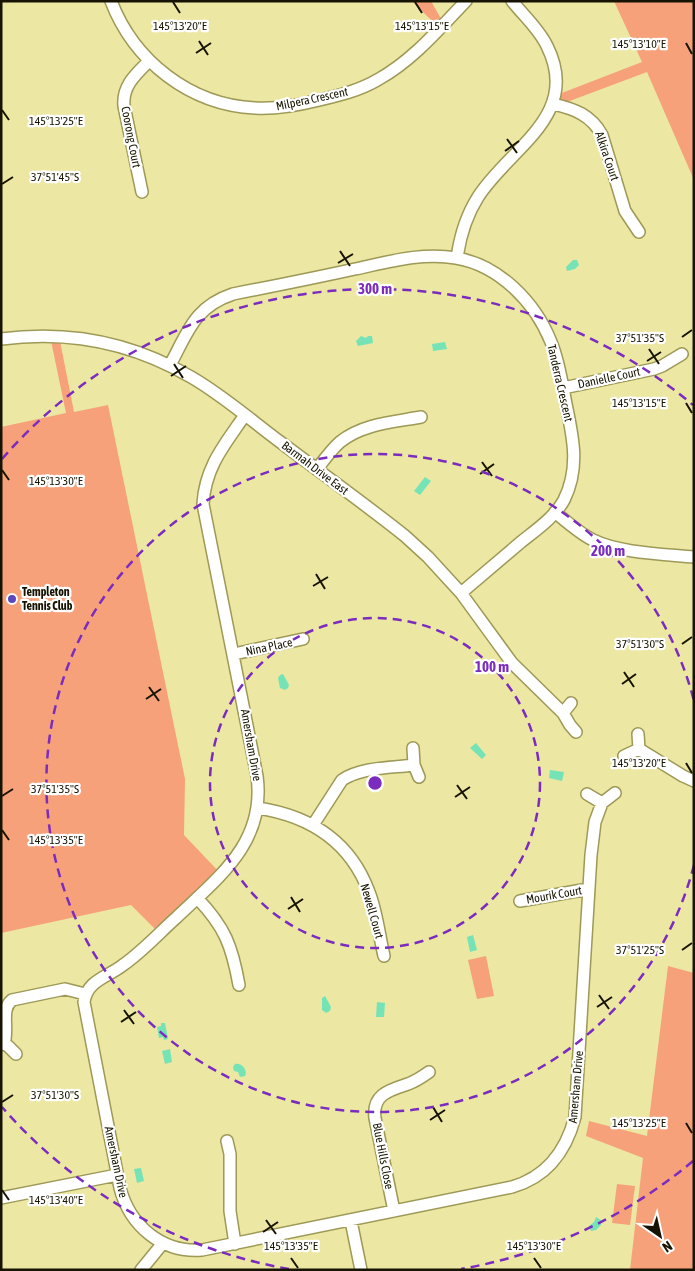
<svg xmlns="http://www.w3.org/2000/svg" width="695" height="1271" font-family="'Asap Condensed',sans-serif">
  <style>
    .green { fill: #f6a17a }
    .water { fill: #76e3b7 }
    .lines { fill: none; stroke-linecap: round; stroke-linejoin: round }
    .street-casing { stroke: #9d9956; stroke-width: 14 }
    .street { stroke: #fff; stroke-width: 11 }
    .ticks { fill: none; stroke: #161400; stroke-width: 2 }
    .ring { fill: none; stroke: #7b2cbf; stroke-width: 2.5; stroke-dasharray: 9 6 }
    .poi-dot { fill: #5b47bf; stroke: #fff; stroke-width: 2 }
    .labels { text-anchor: middle; stroke-width: 4.5; stroke-linejoin: round; paint-order: stroke }
    .street-label { font-size: 12px; fill: #161400; stroke: #fff }
    .poi-label { font-size: 12px; font-weight: bold; fill: #161400; stroke: #fff; text-anchor: start }
    .ticks-label { font-size: 12px; text-anchor: middle; fill: #161400; stroke: #fff; stroke-width: 4.5; stroke-linejoin: round; paint-order: stroke }
    .centre { fill: #7b2cbf; stroke: #fff; stroke-width: 2.5 }
    .ring-label { font-size: 15px; text-anchor: middle; font-weight: bold; fill: #7b2cbf; stroke: #fff; stroke-width: 4.5; stroke-linejoin: round; paint-order: stroke }
  </style>
  <rect width="100%" height="100%" fill="#ece7a3"/>
  <path class="green" d="M412,1H431L444,24L439,28Z
    M614,1H694V180L647,72L559,105L554,96L642,62Z
    M50,336H59L74,412L108,405L185,779L184,835L222,875L159,933L131,905L1,933V427L66,413Z
    M486,956L494,996L477,999L468,960Z
    M668,966L694,973V1270H630L643,1158L586,1136L589,1121L647,1136Z
    M617,1184L635,1186L630,1225L612,1223Z"/>
  <path class="water" d="M573,260H577L579,265L575,269L567,271L566,267Z
    M361,336L366,338L368,336H372L373,343L358,346L356,341Z
    M445,342L447,349L433,351L432,344Z
    M425,477L431,481L420,495L414,491Z
    M283,674L289,685L288,688L285,690L280,688L278,678L280,675Z
    M476,743L486,755L482,759L470,748Z
    M550,770L564,772L562,781L549,778Z
    M473,935L477,950L470,952L467,937Z
    M325,996L331,1007L330,1011L326,1013L322,1010V998Z
    M377,1002L385,1003L384,1017H376Z
    M161,1023H165L168,1039L164,1040L163,1037L159,1038L157,1027L161,1026Z
    M170,1049L172,1062L165,1064L162,1051Z
    M235,1064C241,1063 245,1067 246,1073L245,1076L240,1077L238,1072L234,1071L233,1067Z
    M141,1168L144,1181L137,1183L134,1169Z
    M596,1217L601,1220V1225L596,1230L591,1231L589,1226L594,1222Z"/>
  <g class="lines">
    <g class="street-casing">
      <path id="street" d="M111,1C134,61 190,105 255,108C275,109 295,106 315,101C337,96 359,91 379,79C413,60 439,29 466,1
        M553,104C575,109 591,115 602,135L625,211L639,232
        M142,192L124,106C122,86 136,74 149,61
        M457,258C460,236 466,216 478,197C509,148 582,116 547,46C539,29 524,16 512,1
        M1,339C68,330 133,343 191,377C224,396 253,422 283,444C324,475 365,504 405,536L428,557L461,593L512,663L563,713
        M170,365C188,332 194,307 233,294C274,286 314,278 355,269C388,262 422,252 456,258C499,265 535,302 551,342C559,361 562,383 566,404C573,437 580,468 564,500C555,517 536,530 521,542C501,559 481,576 461,593
        M563,388L654,369L662,366L682,354
        M245,415C225,444 205,467 203,504L257,776C266,842 220,876 177,917C159,933 143,951 123,965C108,977 87,980 84,1002L120,1188C130,1226 162,1253 202,1250L512,1187C547,1177 566,1151 575,1117L591,855L595,822L602,803
        M317,469C324,460 331,450 340,442C362,424 393,422 421,417
        M555,512C567,522 579,533 593,540C619,553 664,554 694,557
        M234,654L303,639
        M571,703L563,713L570,725L576,732
        M413,748L414,765L419,777
        M639,749L683,776L694,781
        M624,756L639,749L638,734
        M587,794L602,803L615,793
        M258,808C310,816 350,841 369,892C377,912 379,935 384,956
        M313,825L342,780C362,767 390,768 414,765
        M197,898C225,927 232,946 239,985
        M520,901L588,889
        M1,1043L8,1046L16,1054
        M4,1044C9,1028 0,1010 12,1000L65,989L85,994
        M227,1141L230,1154V1211L235,1244
        M1,1198L117,1175
        M394,1211L375,1118C372,1094 390,1090 408,1084C416,1081 422,1077 429,1072
        M351,1221L361,1270
        M141,1270L163,1243"/>
    </g>
    <use href="#street" class="street"/>
  </g>
  <path class="ticks" d="M173,2L180,13M415,2L422,13M199,41L208,55M686,43L692,54M196,53L211,43M2,110L9,120M507,139L517,153M505,151L519,141M2,184L13,177M340,251L350,266M338,263L353,254M682,337L692,330M649,349L659,364M647,361L661,352M174,364L183,378M171,376L186,366M686,403L692,413M482,462L492,476M2,470L9,480M480,474L494,464M316,574L325,589M313,586L328,577M682,644L692,637M624,672L634,687M622,684L636,674M149,687L159,701M146,699L161,689M686,763L692,773M457,785L467,799M2,796L13,789M455,797L470,787M2,830L9,840M291,897L300,912M288,909L303,899M682,950L692,943M599,995L609,1009M597,1007L612,997M124,1010L134,1024M121,1022L136,1012M2,1102L13,1095M433,1107L442,1122M430,1120L445,1110M686,1123L692,1133M2,1190L9,1200M266,1220L276,1234M263,1232L278,1222M291,1258L298,1268M534,1258L541,1268"/>
  <g class="ring">
    <circle cx="375" cy="783" r="165"/>
    <path d="M694 865A329 329 0 1 1 694 701"/>
    <path d="M693 1161A494 494 0 0 1 461 1269M289 1269A494 494 0 0 1 2 1107M2 459A494 494 0 0 1 693 405"/>
  </g>
  <circle class="poi-dot" cx="12" cy="599" r="5"/>
  <g class="labels">
    <g class="street-label">
      <text transform="translate(312 99) rotate(-12)" y="4">Milpera Crescent</text>
      <text transform="translate(131 137) rotate(79)" y="4">Coorong Court</text>
      <text transform="translate(607 156) rotate(71)" y="4">Alkira Court</text>
      <text transform="translate(609 378) rotate(-12)" y="4">Danielle Court</text>
      <text transform="translate(560 383) rotate(77)" y="4">Tanderra Crescent</text>
      <text transform="translate(315 468) rotate(37)" y="4">Barmah Drive East</text>
      <text transform="translate(269 647) rotate(-12)" y="4">Nina Place</text>
      <text transform="translate(251 745) rotate(80)" y="4">Amersham Drive</text>
      <text transform="translate(554 895) rotate(-10)" y="4">Mourik Court</text>
      <text transform="translate(372 911) rotate(74)" y="4">Newell Court</text>
      <text transform="translate(576 1087) rotate(-85)" y="4">Amersham Drive</text>
      <text transform="translate(383 1156) rotate(79)" y="4">Blue Hills Close</text>
      <text transform="translate(116 1162) rotate(78)" y="4">Amersham Drive</text>
    </g>
    <g class="poi-label">
      <text x="22" y="596">Templeton<tspan x="22" dy="14">Tennis Club</tspan></text>
    </g>
  </g>
  <g class="ticks-label">
    <text x="180" y="30">145°13'20"E</text>
    <text x="422" y="30">145°13'15"E</text>
    <text x="639" y="48">145°13'10"E</text>
    <text x="56" y="125">145°13'25"E</text>
    <text x="55" y="181">37°51'45"S</text>
    <text x="640" y="342">37°51'35"S</text>
    <text x="639" y="407">145°13'15"E</text>
    <text x="56" y="485">145°13'30"E</text>
    <text x="640" y="648">37°51'30"S</text>
    <text x="639" y="767">145°13'20"E</text>
    <text x="55" y="793">37°51'35"S</text>
    <text x="56" y="844">145°13'35"E</text>
    <text x="640" y="954">37°51'25"S</text>
    <text x="55" y="1099">37°51'30"S</text>
    <text x="639" y="1127">145°13'25"E</text>
    <text x="56" y="1204">145°13'40"E</text>
    <text x="291" y="1250">145°13'35"E</text>
    <text x="534" y="1250">145°13'30"E</text>
  </g>
  <circle cx="375" cy="783" r="8" class="centre"/>
  <g class="ring-label">
    <text x="375" y="294">300 m</text>
    <text x="608" y="556">200 m</text>
    <text x="492" y="672">100 m</text>
  </g>
  <rect width="695" height="1271" fill="none" stroke="#161400" stroke-width="5"/>
  <g transform="translate(660 1236) rotate(146)" stroke="#ffffff" stroke-width="4" paint-order="stroke">
  <path d="M0-4L9 19L0 12L-9 19Z" fill="#161400"/>
  <text y="-8" font-size="14" font-weight="bold" text-anchor="middle" fill="#161400">N</text>
  </g>
</svg>
